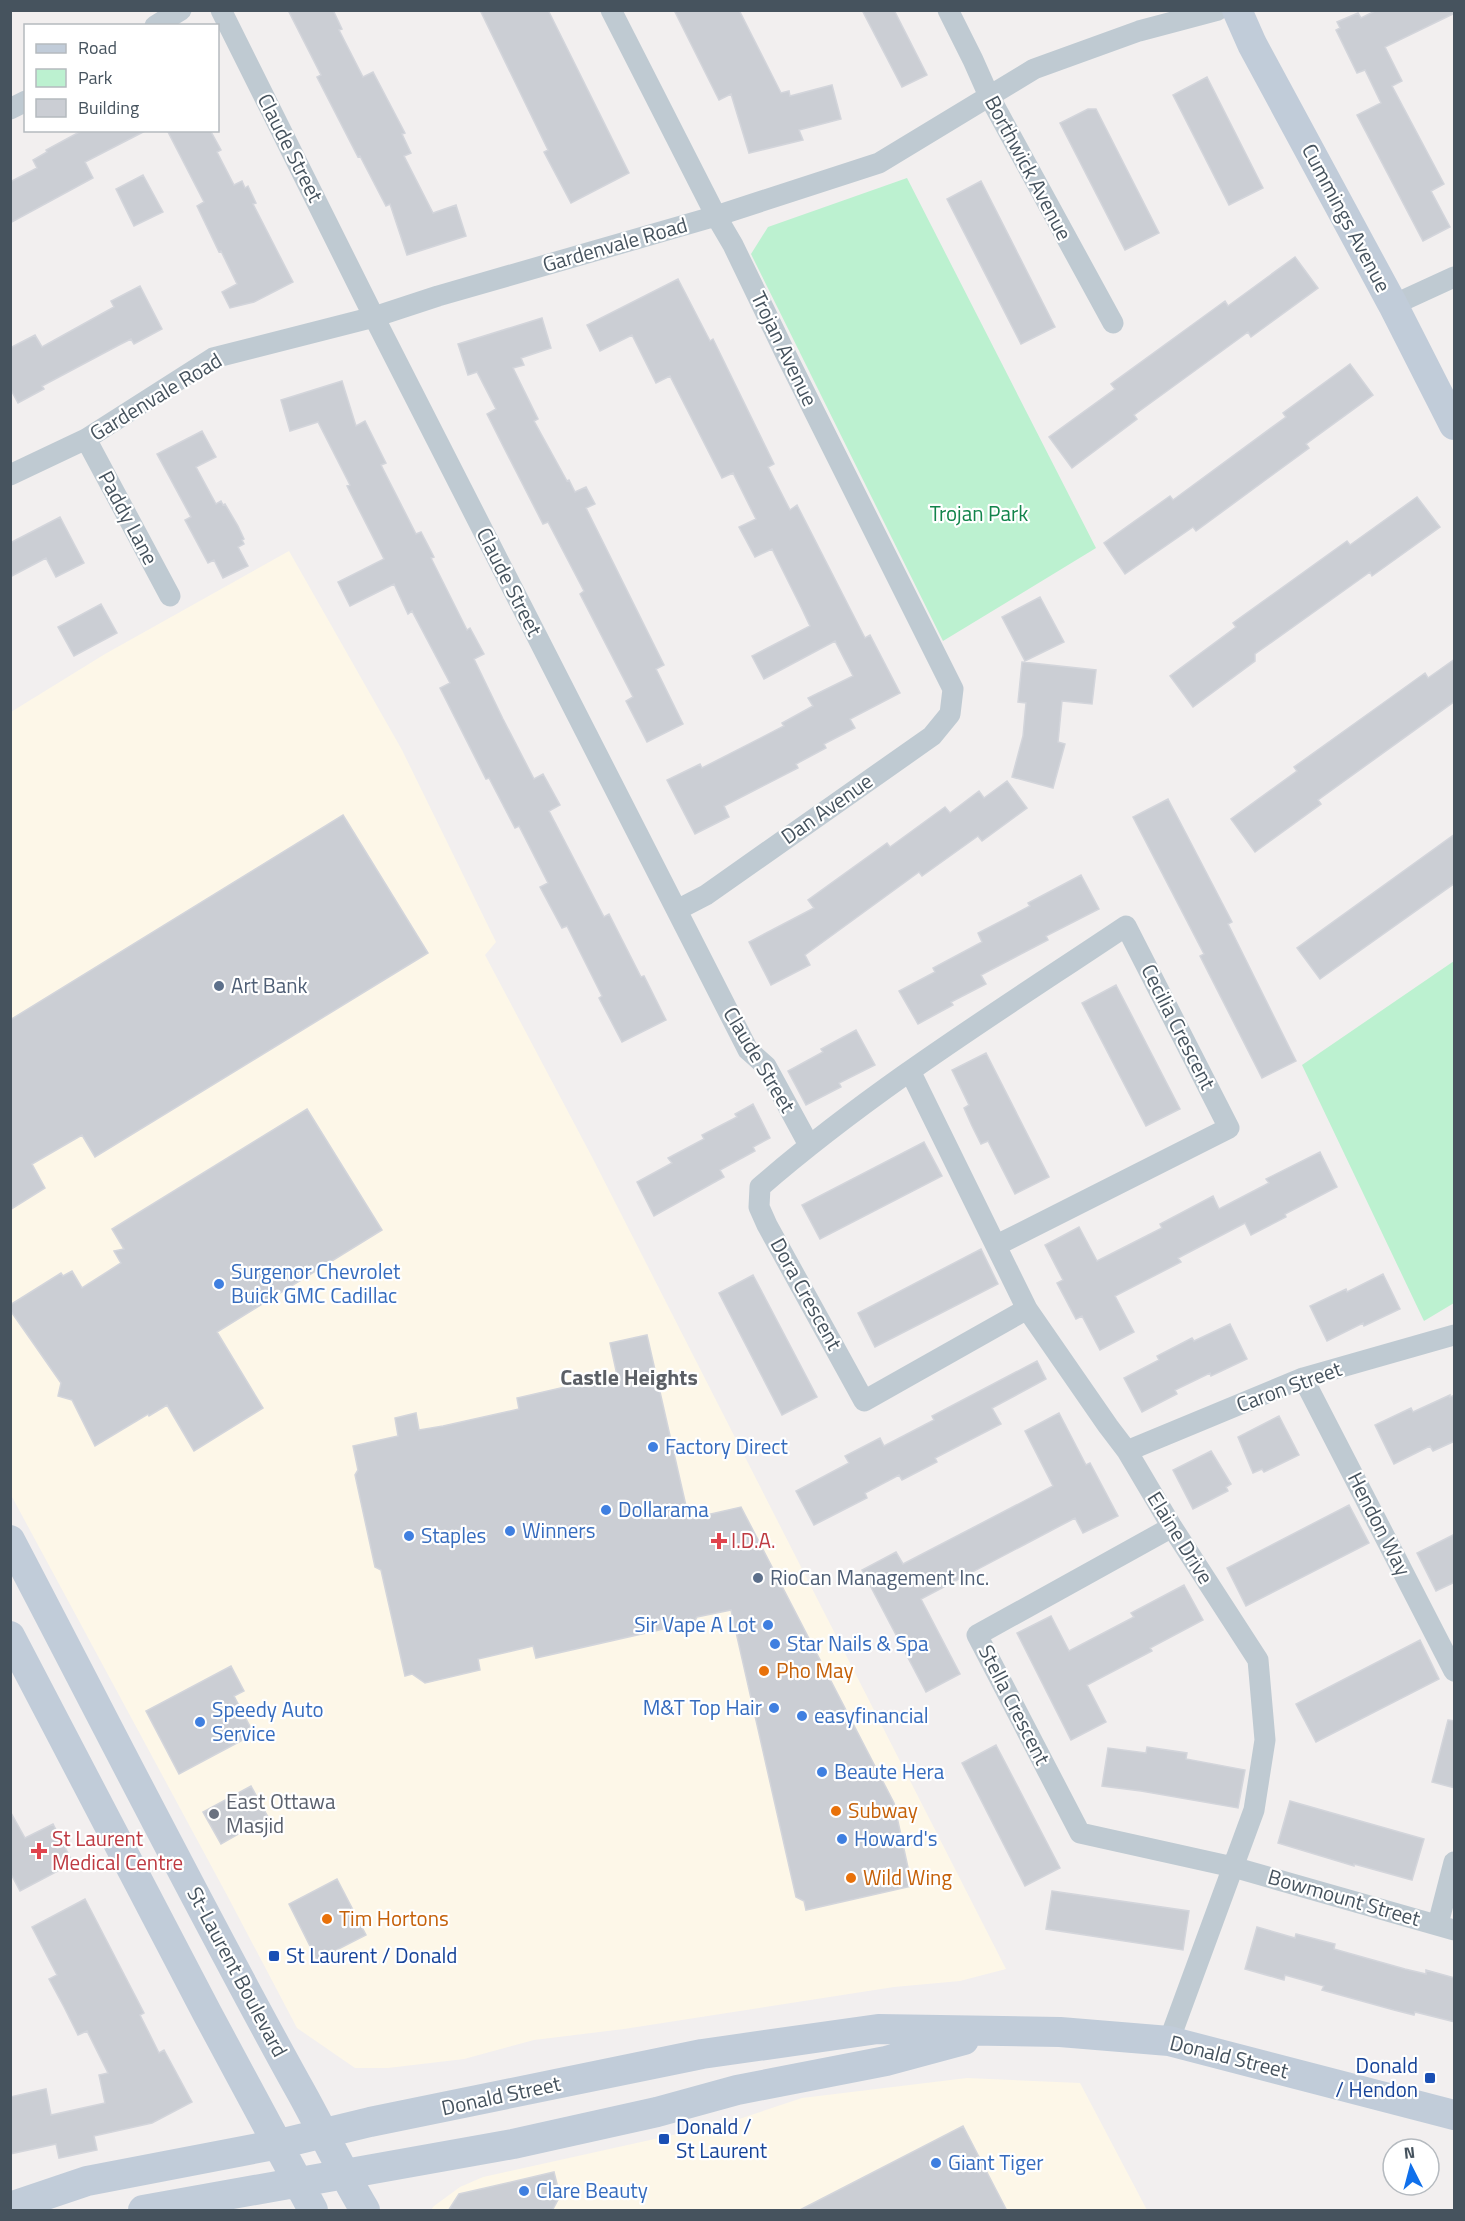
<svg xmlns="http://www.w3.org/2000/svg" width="1465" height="2221" font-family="'Titillium Web',sans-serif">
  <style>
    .commercial { fill: #fdf7e8 }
    .green { fill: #bcf1d0 }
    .building { fill: #cbced4; stroke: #d3d5db; stroke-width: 1.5 }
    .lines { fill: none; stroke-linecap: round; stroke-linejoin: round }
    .street { stroke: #bfcad2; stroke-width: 21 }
    .secondary { stroke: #c1ccd9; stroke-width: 30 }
    .service-dot { fill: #5c6f8a; stroke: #fff; stroke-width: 2 }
    .shop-dot { fill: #3f7fe0; stroke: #fff; stroke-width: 2 }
    .health-dot { fill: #e0444e; stroke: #fff; stroke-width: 2 }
    .food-dot { fill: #e8710a; stroke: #fff; stroke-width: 2 }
    .worship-dot { fill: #6b7280; stroke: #fff; stroke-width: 2 }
    .transit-dot { fill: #1a4fb4; stroke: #fff; stroke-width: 2 }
    .labels { text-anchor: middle; stroke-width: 4.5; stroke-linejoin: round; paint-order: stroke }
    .street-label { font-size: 21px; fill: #46535e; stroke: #fff }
    .park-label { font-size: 21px; fill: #12844b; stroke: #fff }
    .service-label { font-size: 21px; fill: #4e5e75; stroke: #fff; text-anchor: start }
    .shop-label { font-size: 21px; fill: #366cbe; stroke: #fff; text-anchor: start }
    .health-label { font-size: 21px; fill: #be3a42; stroke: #fff; text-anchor: start }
    .food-label { font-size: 21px; fill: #c56008; stroke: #fff; text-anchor: start }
    .worship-label { font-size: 21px; fill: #5b616d; stroke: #fff; text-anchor: start }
    .transit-label { font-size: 21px; fill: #164399; stroke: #fff; text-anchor: start }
    .neighbourhood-label { font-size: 22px; font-weight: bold; fill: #5b5f65; stroke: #fff }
  </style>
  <rect width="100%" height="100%" fill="#f2efef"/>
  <path class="commercial" d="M289,551L402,750L496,942L485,955L592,1157L1006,1969L960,1981L894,1987L624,2029L534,2040L464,2059L388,2068H355L297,2028L228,1897L11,1495V712L105,654Z
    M967,2078L1080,2083L1147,2210H431L434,2206L460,2187L483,2177L695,2130L709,2129L802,2098Z"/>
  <path class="green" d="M907,178L1096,548L943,641L751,254L768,227Z
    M1454,961V1303L1424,1321L1302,1065Z"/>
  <path class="building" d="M288,10H333L342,29L339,30L363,77L373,72L405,133L402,134L411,153L404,156L433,213L456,205L466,236L407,255L390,204L386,206L360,156L358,157L317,77L321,75Z
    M480,10H548L629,173L571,203L544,152L548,150Z
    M674,10H739L781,93L789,91L790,96L832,85L841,119L799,130L803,140L749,153L731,94L719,100Z
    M862,10H894L927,75L902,87Z
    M1377,10H1455V13L1385,47L1402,81L1392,86L1444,184L1431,191L1450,227L1423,241L1357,115L1381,103L1365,70L1357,73L1336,30L1340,28L1337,22L1358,13L1361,18Z
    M1207,77L1263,188L1229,205L1173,95Z
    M1088,109H1096L1159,233L1125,250L1060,123Z
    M83,130H147L85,162L93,178L10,223V182L37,168L33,160L47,152L46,150Z
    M167,130H210L221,150L217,152L234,185L242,181L245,188L248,186L256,203L253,204L293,282L254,302L230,308L222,292L237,284L221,251L219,252L197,206L204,202Z
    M143,175L163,212L134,226L116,189Z
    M981,181L1055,327L1021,344L947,199Z
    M1295,257L1318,288L1251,337L1248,332L1167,391L1134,415L1137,419L1072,468L1049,437L1115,389L1111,384L1225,301L1228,306Z
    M678,279L710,341L713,339L774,464L768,467L790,510L797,505L865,638L870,635L900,693L850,719L855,728L824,744L826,748L796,764L798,768L724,806L729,817L695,834L667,780L700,764L702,768L784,726L782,723L813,706L808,698L853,676L835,641L764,679L752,656L810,626L801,607L772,549L755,557L739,527L756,519L733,473L722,478L670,376L656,383L632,335L600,351L587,325Z
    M140,286L162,329L134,344L131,339L119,345L42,386L44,389L18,403L10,388V348L35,335L42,347L114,307L111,301Z
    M542,318L551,348L521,358L524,365L513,368L538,419L534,421L567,481L569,480L575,492L586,487L595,504L586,508L664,665L656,669L683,724L647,742L626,701L633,697L580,594L584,591L548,522L543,524L501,442L487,414L496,409L477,372L468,375L458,344Z
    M1350,364L1373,395L1306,444L1309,448L1196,531L1193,527L1125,574L1104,543L1170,496L1173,500L1286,417L1283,413Z
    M342,381L356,426L365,421L386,463L381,465L416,534L421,532L434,557L431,558L467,630L470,628L484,654L474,659L503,719L534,779L543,774L560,805L549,811L604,917L609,914L641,977L644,976L666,1020L622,1042L599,998L602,996L567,926L562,928L540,887L548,883L519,826L515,828L489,778L486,779L440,688L450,683L412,611L408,614L394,584L350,606L338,582L384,559L347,486L350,485L318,422L290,431L281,400Z
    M202,431L216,457L196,467L216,504L221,501L223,505L225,504L238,526L244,539L242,540L244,544L238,547L248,566L223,578L214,560L208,563L185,520L191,517L157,454Z
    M1417,497L1440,527L1372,576L1370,572L1255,654V661L1193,707L1170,676L1236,627L1233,623L1347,541L1350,545Z
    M60,517L84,563L56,577L46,558L10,577V543Z
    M1040,597L1064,642L1025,661L1002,617Z
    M101,604L117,633L74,656L58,627Z
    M1455,659V701L1318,800L1321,804L1255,852L1231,819L1297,771L1294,767L1386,701L1425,673L1428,678Z
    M1022,662L1096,670L1092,704L1062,701L1058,742L1065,744L1053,788L1012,777L1023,736L1026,703L1018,702Z
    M1007,781L1027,808L982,841L978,836L922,876L919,872L805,955L810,965L771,985L749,942L814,908L808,900L887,843L890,847L945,807L950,813L979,791L984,798Z
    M1168,799L1232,922L1228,924L1296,1061L1262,1078L1200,956L1204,954L1133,817Z
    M343,815L428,953L95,1157L82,1135L32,1164L45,1188L10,1210V1020Z
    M1455,834V883L1320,979L1297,948Z
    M1081,875L1099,909L1046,936L1048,940L981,975L986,984L951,1002L953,1005L918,1024L899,991L935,972L933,968L982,942L978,933L1030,906L1028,903Z
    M1116,985L1180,1109L1146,1126L1082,1003Z
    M856,1030L875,1065L839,1083L841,1087L806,1105L788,1071L823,1052L821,1049Z
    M986,1053L1049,1177L1015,1194L988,1141L981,1144L972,1126L964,1108L969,1105L952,1070Z
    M753,1104L770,1138L753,1147L755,1151L720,1170L724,1177L654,1216L637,1182L672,1163L668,1158L704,1139L702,1135L737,1117L735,1114Z
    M307,1109L382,1230L217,1332L263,1408L194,1451L167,1405L149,1416L148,1414L95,1446L72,1400L58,1396L61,1383L10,1310V1305L61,1273L63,1276L72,1271L82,1288L121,1263L114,1251L124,1249L112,1229Z
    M924,1142L942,1176L820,1239L802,1205Z
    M1320,1152L1337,1187L1285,1214L1286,1217L1251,1235L1245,1223L1178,1258L1181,1262L1115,1296L1134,1332L1100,1350L1082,1316L1076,1319L1057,1283L1063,1280L1045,1245L1079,1227L1097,1261L1162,1228L1160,1224L1213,1196L1219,1209L1269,1183L1266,1179Z
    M981,1249L998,1284L875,1347L858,1313Z
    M1383,1274L1400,1309L1364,1326L1363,1323L1327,1341L1310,1306L1346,1289L1347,1292Z
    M753,1275L817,1397L782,1415L719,1293Z
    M1230,1324L1247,1359L1211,1376L1210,1373L1175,1390L1177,1394L1142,1412L1124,1378L1159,1360L1157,1356L1192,1338L1194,1341Z
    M647,1335L689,1519L741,1507L894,1803L912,1886L806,1910L804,1901L796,1897L731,1610L697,1617L694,1622L536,1658L533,1646L478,1659L480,1670L425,1683L412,1674L405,1676L381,1570L375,1567L355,1475L358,1470L353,1446L398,1436L395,1418L416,1413L419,1430L443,1426L519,1409L517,1398L617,1375L610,1343Z
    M1037,1361L1046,1379L992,1408L1001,1424L935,1458L937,1462L902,1480L899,1475L865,1493L867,1498L814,1525L796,1491L849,1463L845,1456L880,1438L884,1446L934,1420L932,1416Z
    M1450,1395V1397L1455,1395V1441L1433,1451L1430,1446L1394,1464L1375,1425L1411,1408L1413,1412Z
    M1059,1413L1086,1465L1090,1463L1118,1516L1083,1533L1075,1518L921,1599L960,1674L926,1692L862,1570L896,1552L903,1564L1053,1486L1025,1431Z
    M1279,1416L1299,1455L1264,1472L1262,1469L1253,1473L1238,1437Z
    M1211,1451L1231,1484L1226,1487L1228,1491L1193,1509L1173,1470Z
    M1349,1505L1369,1543L1246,1606L1227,1568Z
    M1455,1534V1582L1436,1591L1417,1553Z
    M1184,1585L1203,1620L1150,1648L1152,1651L1087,1685L1106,1722L1071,1740L1017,1633L1051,1616L1069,1651L1134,1617L1131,1613Z
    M1420,1640L1439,1679L1316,1742L1296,1704Z
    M231,1666L244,1691L234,1696L254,1734L179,1774L146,1711Z
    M1448,1720L1455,1721V1788L1432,1782Z
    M996,1745L1060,1868L1025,1886L962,1763Z
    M1147,1747L1187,1753L1186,1759L1245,1770L1238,1808L1141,1791L1102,1786L1108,1748L1146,1753Z
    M251,1786L268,1817L221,1844L203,1812Z
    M1290,1801L1424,1839L1412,1880L1354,1864V1866L1278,1843Z
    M10,1811L25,1838L53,1824L73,1863L20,1891L10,1872Z
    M337,1879L366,1935L317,1960L289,1904Z
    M1052,1891L1189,1911L1183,1950L1046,1929Z
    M85,1899L144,2013L140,2015L159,2053L164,2050L192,2102L152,2123L94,2136L97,2150L59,2158L56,2144L10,2154V2097L46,2089L51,2115L105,2103L99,2075L108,2073L87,2031L78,2035L64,2007L49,1979L57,1975L32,1927Z
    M1257,1927L1295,1938L1296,1934L1335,1944L1334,1949L1405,1969L1426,1974V1970L1455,1978V2022L1415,2012L1414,2015L1394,2010L1322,1990L1324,1986L1285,1975L1284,1980L1245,1969Z
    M963,2126L1007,2211H798Z
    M554,2172L560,2196L552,2211H448L459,2194Z"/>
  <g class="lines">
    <path class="street" d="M221,10L374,317L748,1050L766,1066L809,1145
      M611,10L716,216L733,245L787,357L953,689L950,714L932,736L706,895L677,910
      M948,10L973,60L989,96L1113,323
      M155,26L181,10
      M10,109L26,101
      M1393,305L1454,277
      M86,439L170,596
      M10,475L86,439L213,358L374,317L438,296L716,216L879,163L1034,69L1139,31L1218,10
      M910,1071L1027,1309L1108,1426L1127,1451L1172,1527L1258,1660L1265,1740L1254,1810L1169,2041
      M997,1245L1229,1128L1126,926C1002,1009 873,1089 760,1187L759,1207L767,1225L864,1401L1027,1309
      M1303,1378L1454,1671
      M1127,1451L1303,1378L1454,1335
      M1172,1527L977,1635L1080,1833L1233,1867L1454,1930
      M1438,1924L1454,1862"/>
    <path class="secondary" d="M1237,10L1252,44L1393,305L1454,425
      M10,1540C105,1721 197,1904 296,2083C320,2125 340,2169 365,2210
      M10,1636L207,2013L313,2210
      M10,2207L87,2181L279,2144L370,2122L702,2054L878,2029L1060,2032L1169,2041L1454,2115
      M143,2210L513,2144L657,2112L737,2090L886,2061L964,2040"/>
  </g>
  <g class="service-dot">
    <circle cx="219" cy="986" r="6"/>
    <circle cx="758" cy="1578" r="6"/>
  </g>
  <g class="shop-dot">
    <circle cx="219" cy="1284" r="6"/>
    <circle cx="653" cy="1447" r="6"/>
    <circle cx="606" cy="1510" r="6"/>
    <circle cx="510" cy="1531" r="6"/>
    <circle cx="409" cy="1536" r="6"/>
    <circle cx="768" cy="1625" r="6"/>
    <circle cx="775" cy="1644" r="6"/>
    <circle cx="774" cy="1708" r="6"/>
    <circle cx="802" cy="1716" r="6"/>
    <circle cx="200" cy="1722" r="6"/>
    <circle cx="822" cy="1772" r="6"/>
    <circle cx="842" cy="1839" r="6"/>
    <circle cx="936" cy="2163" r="6"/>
    <circle cx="524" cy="2191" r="6"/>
  </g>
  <g class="health-dot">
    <path d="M716 1532h6v6h6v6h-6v6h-6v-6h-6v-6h6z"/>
    <path d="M36 1842h6v6h6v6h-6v6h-6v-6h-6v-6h6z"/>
  </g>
  <g class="food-dot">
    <circle cx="764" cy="1671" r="6"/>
    <circle cx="836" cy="1811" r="6"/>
    <circle cx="851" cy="1878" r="6"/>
    <circle cx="327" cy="1919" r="6"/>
  </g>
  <circle class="worship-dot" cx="214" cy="1814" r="6"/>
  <g class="transit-dot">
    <rect x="268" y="1950" width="12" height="12" rx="3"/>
    <rect x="1424" y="2072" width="12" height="12" rx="3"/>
    <rect x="658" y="2133" width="12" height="12" rx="3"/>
  </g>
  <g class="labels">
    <g class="street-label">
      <text transform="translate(290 148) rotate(63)" y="7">Claude Street</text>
      <text transform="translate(1028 168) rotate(62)" y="7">Borthwick Avenue</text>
      <text transform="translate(1346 218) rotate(62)" y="7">Cummings Avenue</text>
      <text transform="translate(615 245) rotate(-16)" y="7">Gardenvale Road</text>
      <text transform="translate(784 349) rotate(64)" y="7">Trojan Avenue</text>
      <text transform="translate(156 397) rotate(-31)" y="7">Gardenvale Road</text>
      <text transform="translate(128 518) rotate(62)" y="7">Paddy Lane</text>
      <text transform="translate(509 582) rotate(63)" y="7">Claude Street</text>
      <text transform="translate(827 809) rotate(-35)" y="7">Dan Avenue</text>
      <text transform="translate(1178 1027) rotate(63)" y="7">Cecilia Crescent</text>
      <text transform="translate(759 1060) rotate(59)" y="7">Claude Street</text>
      <text transform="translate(806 1294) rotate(61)" y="7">Dora Crescent</text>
      <text transform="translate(1289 1387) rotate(-20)" y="7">Caron Street</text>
      <text transform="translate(1379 1524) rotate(63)" y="7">Hendon Way</text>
      <text transform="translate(1180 1538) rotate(58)" y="7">Elaine Drive</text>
      <text transform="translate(1014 1705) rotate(63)" y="7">Stella Crescent</text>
      <text transform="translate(1344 1898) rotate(16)" y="7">Bowmount Street</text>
      <text transform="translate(237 1972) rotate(62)" y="7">St-Laurent Boulevard</text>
      <text transform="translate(1229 2057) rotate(14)" y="7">Donald Street</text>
      <text transform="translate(501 2096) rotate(-12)" y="7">Donald Street</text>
    </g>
    <g class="park-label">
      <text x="979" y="521">Trojan Park</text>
    </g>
    <g class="service-label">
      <text x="231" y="993">Art Bank</text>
      <text x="770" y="1585">RioCan Management Inc.</text>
    </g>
    <g class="shop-label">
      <text x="231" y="1279">Surgenor Chevrolet<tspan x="231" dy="24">Buick GMC Cadillac</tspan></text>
      <text x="665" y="1454">Factory Direct</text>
      <text x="618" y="1517">Dollarama</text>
      <text x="522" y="1538">Winners</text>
      <text x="421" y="1543">Staples</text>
      <text x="756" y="1632" text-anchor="end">Sir Vape A Lot</text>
      <text x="787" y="1651">Star Nails &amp; Spa</text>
      <text x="762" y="1715" text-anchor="end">M&amp;T Top Hair</text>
      <text x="212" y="1717">Speedy Auto<tspan x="212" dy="24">Service</tspan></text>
      <text x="814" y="1723">easyfinancial</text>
      <text x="834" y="1779">Beaute Hera</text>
      <text x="854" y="1846">Howard's</text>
      <text x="948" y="2170">Giant Tiger</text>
      <text x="536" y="2198">Clare Beauty</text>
    </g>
    <g class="health-label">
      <text x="731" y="1548">I.D.A.</text>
      <text x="52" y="1846">St Laurent<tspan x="52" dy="24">Medical Centre</tspan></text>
    </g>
    <g class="food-label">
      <text x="776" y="1678">Pho May</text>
      <text x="848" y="1818">Subway</text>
      <text x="863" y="1885">Wild Wing</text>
      <text x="339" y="1926">Tim Hortons</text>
    </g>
    <g class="worship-label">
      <text x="226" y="1809">East Ottawa<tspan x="226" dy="24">Masjid</tspan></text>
    </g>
    <g class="transit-label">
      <text x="286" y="1963">St Laurent / Donald</text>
      <text x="1418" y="2073" text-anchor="end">Donald<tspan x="1418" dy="24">/ Hendon</tspan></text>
      <text x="676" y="2134">Donald /<tspan x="676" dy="24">St Laurent</tspan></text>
    </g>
    <g class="neighbourhood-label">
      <text x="629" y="1385">Castle Heights</text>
    </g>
  </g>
  <rect width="1465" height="2221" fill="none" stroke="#46535e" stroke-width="24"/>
  <rect x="24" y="24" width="195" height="108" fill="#ffffff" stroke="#b5babf" stroke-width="1.5"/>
  <rect x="36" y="44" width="30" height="9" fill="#c1ccd9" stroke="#b5babf" stroke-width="1.5"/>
  <text x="78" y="54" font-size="18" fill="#46535e">Road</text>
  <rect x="36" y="69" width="30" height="18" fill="#bcf1d0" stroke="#b5babf" stroke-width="1.5"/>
  <text x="78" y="84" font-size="18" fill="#46535e">Park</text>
  <rect x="36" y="99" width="30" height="18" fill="#cbced4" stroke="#b5babf" stroke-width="1.5"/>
  <text x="78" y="114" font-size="18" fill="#46535e">Building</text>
  <g transform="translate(1411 2167) rotate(354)"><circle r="28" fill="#ffffff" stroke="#b5babf" stroke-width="1.5"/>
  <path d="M0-4.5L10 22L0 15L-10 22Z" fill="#1070eb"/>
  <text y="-9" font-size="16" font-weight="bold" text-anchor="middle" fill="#46535e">N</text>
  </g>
</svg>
